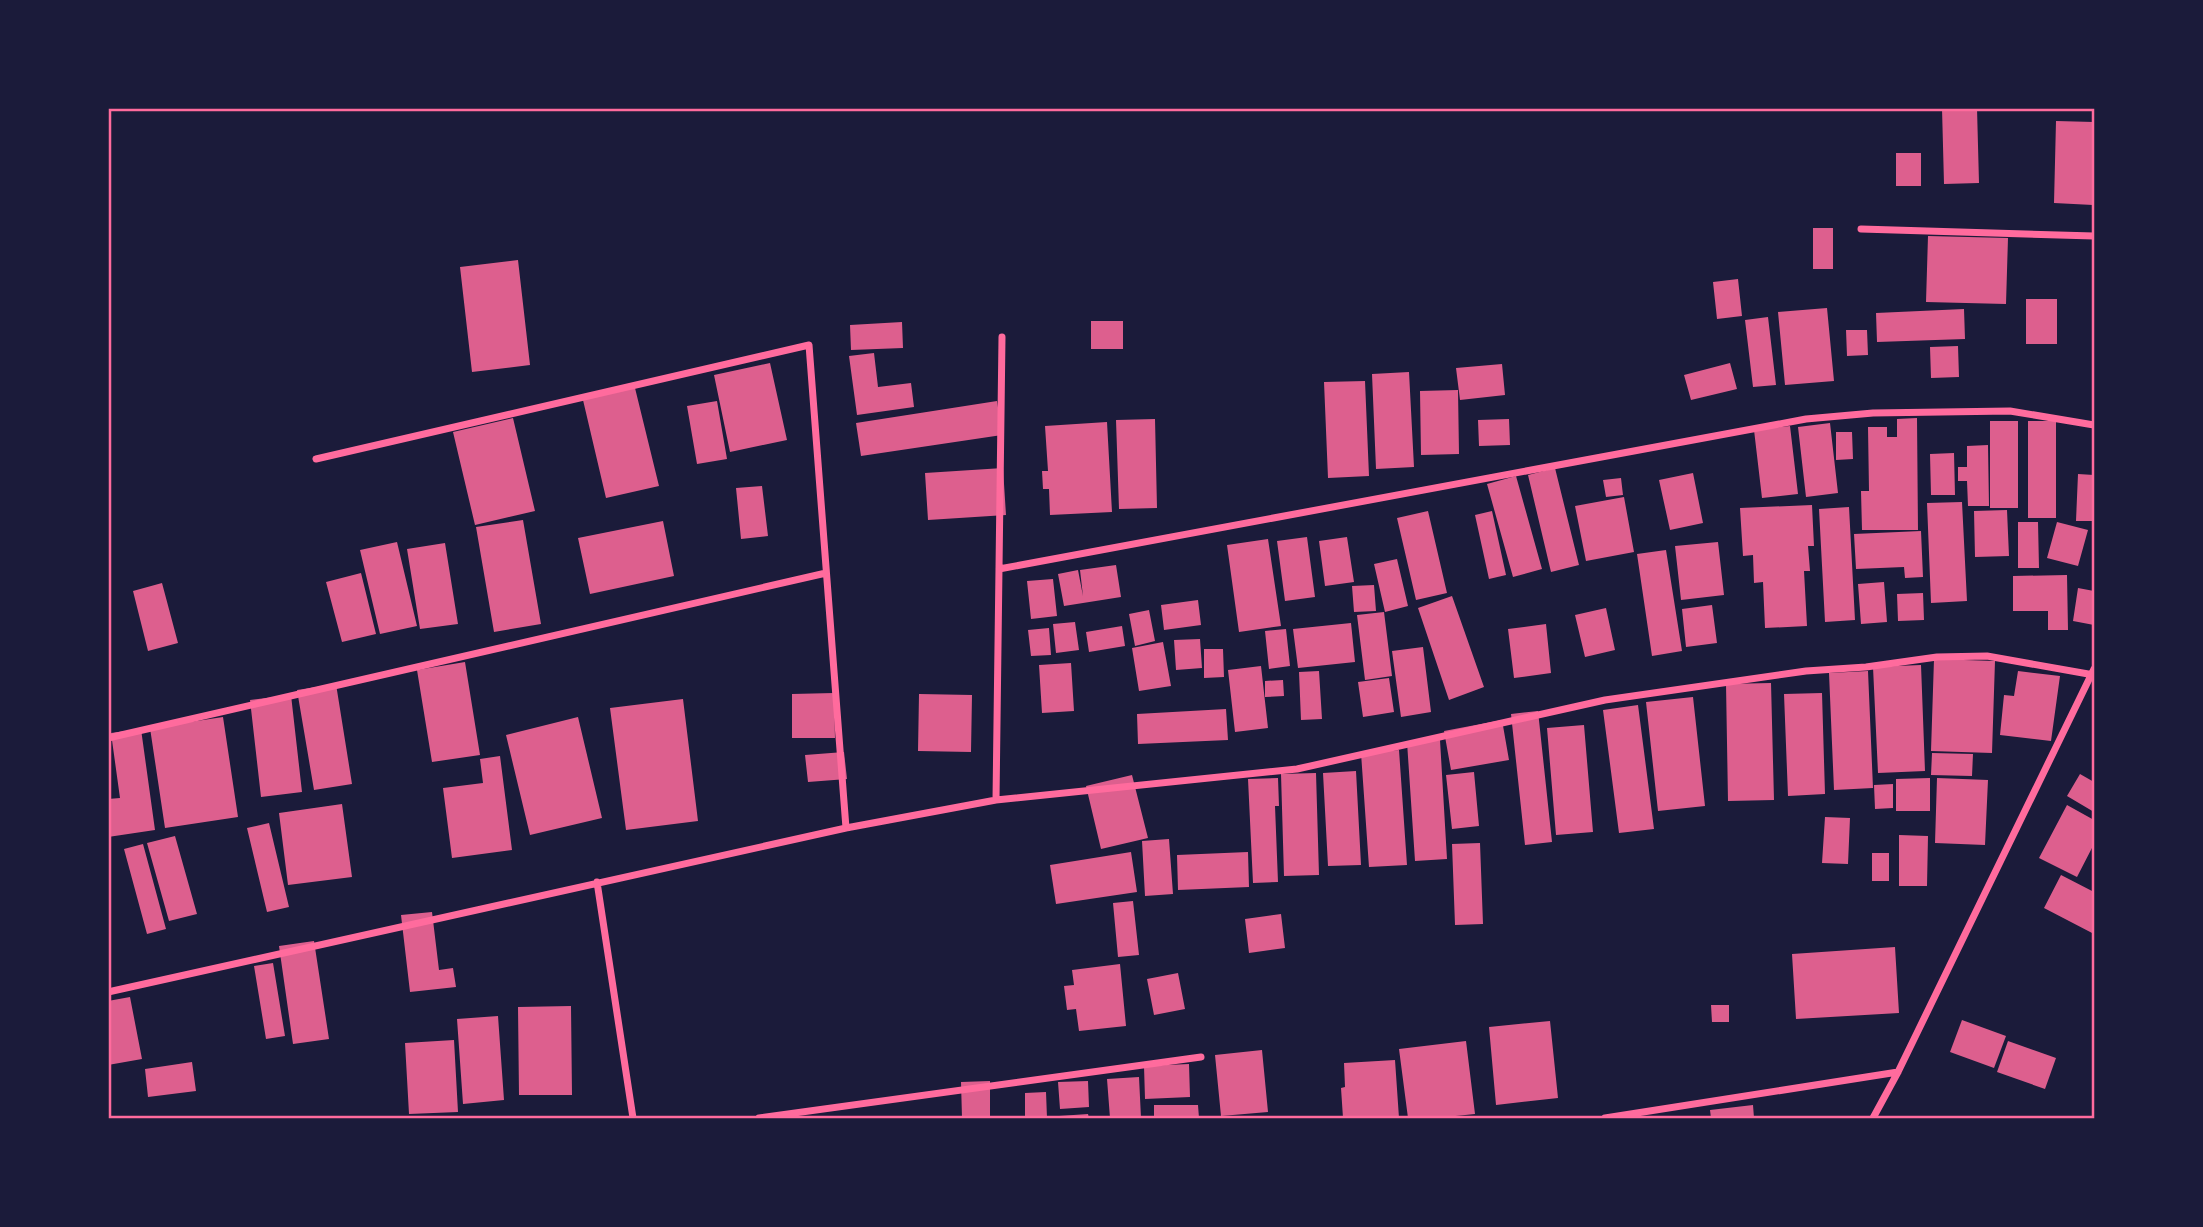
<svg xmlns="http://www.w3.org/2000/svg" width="2203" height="1227" font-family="Merriweather,serif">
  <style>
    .building { fill: #dd5f8e }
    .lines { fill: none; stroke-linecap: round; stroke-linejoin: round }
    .minor { stroke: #ff6b9d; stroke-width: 7 }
    .neatline { fill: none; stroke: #ff6b9d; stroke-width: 2.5 }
  </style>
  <rect width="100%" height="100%" fill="#1b1b3a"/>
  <path class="building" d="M1942,108H1977L1979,183L1944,184Z
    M2056,121L2094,122L2093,205L2054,203Z
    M1896,153H1921V186H1896Z
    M1813,228H1833V269H1813Z
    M1928,236L2008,238L2006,304L1926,302Z
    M518,260L530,365L472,372L460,267Z
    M1738,279L1742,316L1717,319L1713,282Z
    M2026,299H2057V344H2026Z
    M1827,308L1834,381L1785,385L1778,312Z
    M1964,309L1965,339L1877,342L1876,313Z
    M1768,317L1776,385L1753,387L1745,320Z
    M1091,321H1123V349H1091Z
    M902,322L903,348L851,350L850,325Z
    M1846,330H1867L1868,355L1847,356Z
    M1958,346L1959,377L1931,378L1930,347Z
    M874,353L878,387L911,383L914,407L857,415L849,356Z
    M770,363L787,440L730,452L714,375Z
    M1730,363L1737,389L1691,400L1684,375Z
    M1502,364L1505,395L1460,400L1456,368Z
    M1409,372L1414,467L1376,469L1372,374Z
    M1365,381L1369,476L1328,478L1324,382Z
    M635,388L659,486L606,498L583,400Z
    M1458,390L1459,454L1421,455L1420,391Z
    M717,401L727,459L697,464L687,406Z
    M997,401L1002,435L861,456L856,423Z
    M513,418L535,511L475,525L453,432Z
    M1917,418L1918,530H1862L1861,491H1869L1868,427H1887V437H1897V419Z
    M1155,419L1157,508L1119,509L1116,420Z
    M1509,419L1510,445L1479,446L1478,420Z
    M1990,421H2018V508H1990Z
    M2028,421H2056V518H2028Z
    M1107,422L1112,512L1050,515L1049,489H1043L1042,471H1048L1045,426Z
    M1830,423L1838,493L1806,497L1798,427Z
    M1790,426L1798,494L1762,498L1754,430Z
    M1836,432H1852L1853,459L1836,460Z
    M1988,445L1989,506H1968L1967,481H1958V467H1967V446Z
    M1954,453L1955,495H1931L1930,454Z
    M1003,468L1006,515L928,520L925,473Z
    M1555,468L1579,565L1551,572L1528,475Z
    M1693,473L1703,523L1670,530L1659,480Z
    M2078,474L2094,475V521H2076Z
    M1516,476L1542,569L1513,577L1487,484Z
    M1621,478L1623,495L1606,497L1603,480Z
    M762,486L768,536L741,539L736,488Z
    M1624,497L1634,552L1586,561L1575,506Z
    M1962,502L1967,601L1931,603L1927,503Z
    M1812,505L1814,546H1808L1810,571H1804L1807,626L1765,628L1763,582L1754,583L1753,555L1743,556L1740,508Z
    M1849,507L1855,620L1825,622L1819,509Z
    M2007,510L2009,556L1975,557L1974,511Z
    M1428,511L1447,593L1416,600L1397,518Z
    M1492,511L1506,575L1489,579L1475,515Z
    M523,520L541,624L494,632L476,527Z
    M663,521L674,576L590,594L578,538Z
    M2018,522H2038L2039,568H2018Z
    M2057,522L2088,530L2078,566L2047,558Z
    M1921,531L1923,577L1905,578L1904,567L1856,569L1854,534Z
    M1307,537L1315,597L1285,601L1277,541Z
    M1347,537L1354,582L1325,586L1319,541Z
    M1268,539L1281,626L1239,632L1227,545Z
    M397,542L417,626L380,634L360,550Z
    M1718,542L1724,595L1681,600L1675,546Z
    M445,543L458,624L420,629L407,549Z
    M1666,550L1682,651L1652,656L1637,554Z
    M1397,559L1408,606L1385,612L1374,564Z
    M1116,565L1121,597L1064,606L1058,574L1078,570L1083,596L1080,570Z
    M361,573L376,634L342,642L326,582Z
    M2067,575L2068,630H2048V611H2013V576Z
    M1053,579L1057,616L1031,619L1027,581Z
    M1884,582L1887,622L1861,624L1858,584Z
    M162,583L178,643L148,651L133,591Z
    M1374,585L1376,611L1354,612L1352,586Z
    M2078,588L2094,591V625L2073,621Z
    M1923,593L1924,620L1898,621L1897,594Z
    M1452,596L1484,687L1449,700L1418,608Z
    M1198,600L1201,625L1164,630L1161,605Z
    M1712,605L1717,643L1686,647L1682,609Z
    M1606,608L1615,650L1585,657L1575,615Z
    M1149,610L1155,641L1135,646L1129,614Z
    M1384,612L1392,676L1365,680L1357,615Z
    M1075,622L1079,650L1056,653L1053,624Z
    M1351,623L1355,662L1298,668L1293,629Z
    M1546,624L1551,673L1514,678L1508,629Z
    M1122,626L1125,646L1089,652L1086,632Z
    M1049,628L1051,655L1031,656L1028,630Z
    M1286,629L1290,666L1269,669L1265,631Z
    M1200,639L1202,668L1176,670L1174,640Z
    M1163,642L1171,686L1139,691L1132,648Z
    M1423,647L1431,712L1401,717L1392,651Z
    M1204,649H1223L1224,677L1204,678Z
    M1934,659L1995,661L1992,753L1931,751Z
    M465,662L480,755L432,762L417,670Z
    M1071,663L1074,711L1042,713L1039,665Z
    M1921,665L1925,771L1878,773L1873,667Z
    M1261,666L1268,728L1235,732L1228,670Z
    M1319,671L1322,719L1301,720L1299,672Z
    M1868,671L1873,788L1834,790L1829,673Z
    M2018,671L2060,676L2051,741L2000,735L2004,695L2014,696Z
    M1389,678L1394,712L1363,717L1358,682Z
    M1283,680L1284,696L1265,697V681Z
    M1771,683L1774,800L1728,801L1726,684Z
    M336,684L352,784L314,790L297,690Z
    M834,693L835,738H792V694Z
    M1822,693L1825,794L1788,796L1784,694Z
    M919,694L972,695L971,752L918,751Z
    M291,695L302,792L261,797L250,700Z
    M1693,697L1705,806L1658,811L1646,702Z
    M683,699L698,821L626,830L610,708Z
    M1638,705L1654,829L1619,833L1603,710Z
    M1226,709L1228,740L1138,744L1137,714Z
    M1538,711L1552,842L1525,845L1511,714Z
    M223,717L238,817L165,828L150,728Z
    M578,717L602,818L530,835L506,735Z
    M1502,720L1509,760L1451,770L1444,731Z
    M1584,725L1593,832L1556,835L1547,728Z
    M141,729L155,830L108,837V799L120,798L111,733Z
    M1440,740L1447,859L1415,861L1407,742Z
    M1399,750L1407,865L1369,867L1361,753Z
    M844,752L847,779L808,782L805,755Z
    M1932,753L1973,754L1972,776L1931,775Z
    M500,756L512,850L452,858L443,788L483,783L480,759Z
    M1356,771L1361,865L1328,866L1323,773Z
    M1474,772L1479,826L1452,829L1446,775Z
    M1316,773L1319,875L1284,876L1281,774Z
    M2080,774L2094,782V812L2067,796Z
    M1132,775L1148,838L1101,849L1086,786Z
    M1278,778L1279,806H1275L1278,882L1253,883L1248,779Z
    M1930,778V811H1896V779Z
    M1937,778L1988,780L1985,845L1935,843Z
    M1893,784V808L1875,809L1874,785Z
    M342,804L352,877L288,885L279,813Z
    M2067,805L2094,820V844L2077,877L2039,858Z
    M1825,817L1850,818L1848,864L1822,863Z
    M269,823L289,907L267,912L247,828Z
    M1899,835L1928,836L1927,886H1899Z
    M175,836L197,914L169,921L147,843Z
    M1169,839L1173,894L1145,896L1142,841Z
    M1480,843L1483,924L1455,925L1452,844Z
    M143,844L166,929L147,934L124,849Z
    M1131,852L1137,892L1056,904L1050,865Z
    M1248,852L1249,887L1178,890L1177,855Z
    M1872,853H1889V881H1872Z
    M2061,875L2094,892V934L2044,908Z
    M1133,901L1139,955L1118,957L1113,903Z
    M432,912L439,970L453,968L456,987L410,992L401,915Z
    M1281,914L1285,948L1249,953L1245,919Z
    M314,941L329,1039L293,1044L279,946Z
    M1895,947L1899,1013L1796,1019L1792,954Z
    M273,963L285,1036L266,1039L254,966Z
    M1120,964L1126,1026L1079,1031L1076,1009L1067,1010L1064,986L1074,985L1072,970Z
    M1178,973L1185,1009L1154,1015L1147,979Z
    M130,997L142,1059L108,1065V1001Z
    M1711,1005H1729V1022H1712Z
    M571,1006L572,1095H519L518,1007Z
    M498,1016L504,1100L463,1104L457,1019Z
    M1962,1020L2006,1036L1994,1068L1950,1052Z
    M1550,1021L1558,1098L1496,1105L1489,1027Z
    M454,1040L458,1112L409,1114L405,1043Z
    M1466,1041L1475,1114L1436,1118H1408L1399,1049Z
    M2008,1041L2056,1058L2045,1089L1997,1072Z
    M1262,1050L1268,1112L1221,1116L1215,1055Z
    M1395,1060L1399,1118H1343L1341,1088L1345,1087L1344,1063Z
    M192,1062L196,1091L148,1097L145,1069Z
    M1189,1064L1190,1097L1145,1099L1144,1066Z
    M1139,1077L1141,1118H1110L1107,1079Z
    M990,1081V1118H962L961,1082Z
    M1088,1081L1089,1107L1060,1109L1058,1082Z
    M1046,1092L1047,1118H1025V1093Z
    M1154,1105H1198L1199,1118H1154Z
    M1753,1105L1754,1118H1711L1710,1110Z
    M1088,1114L1089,1118H1059V1116Z"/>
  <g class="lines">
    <path class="minor" d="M1861,229L2094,236
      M316,459L809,345L846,828
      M999,569L1806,419L1873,413L2010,411L2094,425
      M108,738L826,573
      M996,800L1002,337
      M597,882L633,1118
      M108,992L846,828L996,800L1297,769L1605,700L1806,671L1866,667L1937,657L1987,656L2094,675
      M759,1118L1201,1057
      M1605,1118L1898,1072
      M1873,1118L1898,1072L2094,669"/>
  </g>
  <rect width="2203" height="1227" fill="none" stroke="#1b1b3a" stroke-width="220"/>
  <rect x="110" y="110" width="1983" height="1007" class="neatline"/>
</svg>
